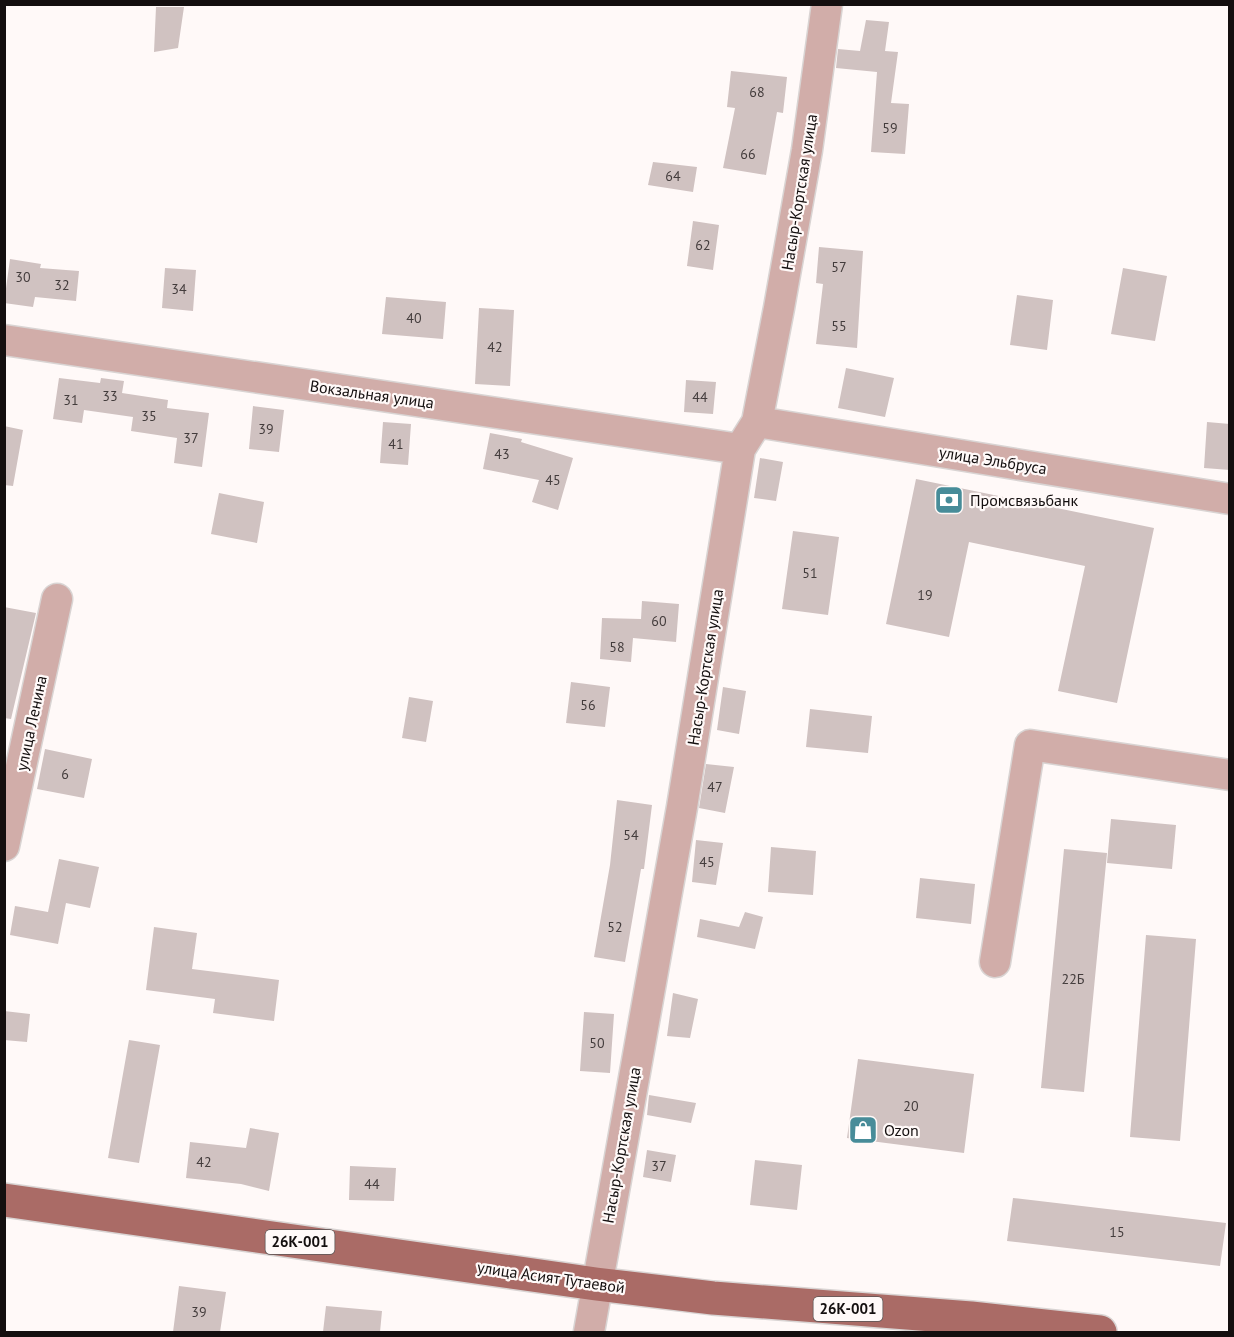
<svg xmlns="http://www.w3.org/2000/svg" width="1234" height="1337" font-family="'PT Sans',sans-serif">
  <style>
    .building { fill: #d0c2c1 }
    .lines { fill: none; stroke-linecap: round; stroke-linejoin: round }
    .minor-casing { stroke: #d9d4d3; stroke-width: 33 }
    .major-casing { stroke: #d9d4d3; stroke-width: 36 }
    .minor { stroke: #d1ada9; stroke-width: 30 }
    .major { stroke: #aa6b66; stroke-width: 33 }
    .labels { text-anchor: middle; stroke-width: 4.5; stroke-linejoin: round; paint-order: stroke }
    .number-label { font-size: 14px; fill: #433c3c }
    .shield { fill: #fff9f8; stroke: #5a5555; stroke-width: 1.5 }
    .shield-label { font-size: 15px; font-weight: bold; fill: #140f0f }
    .street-label { font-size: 16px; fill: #140f0f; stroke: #fff9f8 }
    .poi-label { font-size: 16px; fill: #140f0f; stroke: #fff9f8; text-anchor: start }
  </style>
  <rect width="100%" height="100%" fill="#fff9f8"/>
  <path class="building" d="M156,7H184L178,48L154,52Z
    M866,20L889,22L885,51L898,52L891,103L909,104L905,154L871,152L877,72L836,68L838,49L860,51Z
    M731,71L787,77L783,113L777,112L766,175L723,168L735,108L727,107Z
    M653,162L697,167L693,192L648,185Z
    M693,221L719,225L713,270L687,266Z
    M819,247L863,251L857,348L816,344L823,284L816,283Z
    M10,259L41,264L40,268L79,271L76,301L35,297L33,307L4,303Z
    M165,268L196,270L193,311L162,308Z
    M1123,268L1167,276L1155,341L1111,334Z
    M1017,295L1053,300L1047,350L1010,345Z
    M386,297L446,302L443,339L382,334Z
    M479,308L514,310L510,386L475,384Z
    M846,368L894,378L885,417L838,408Z
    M59,378L100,383L101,378L124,381L122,393L168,400L167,408L209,413L202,467L174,463L177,438L131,431L133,417L84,410L82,423L53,419Z
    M686,380L716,382L713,414L684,412Z
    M253,406L284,410L279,452L249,449Z
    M383,422L411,424L408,465L380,463Z
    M1207,422L1230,424V470L1204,468Z
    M4,426L23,430L13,486L4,485Z
    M490,433L522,439L521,442L573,458L558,510L532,502L539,480L483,469Z
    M760,458L783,462L776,501L754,498Z
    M916,479L1154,528L1117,703L1058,691L1085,566L969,542L949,637L886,624Z
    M219,493L264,502L257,543L211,534Z
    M793,531L839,537L828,615L782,609Z
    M642,601L679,604L676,642L633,638L631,662L600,659L602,618L641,619Z
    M4,607L36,613L11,719L4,718Z
    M571,682L610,687L605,727L566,723Z
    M723,687L746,691L739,734L717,730Z
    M409,697L433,701L426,742L402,738Z
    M810,709L872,716L868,753L806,747Z
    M45,749L92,759L84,798L37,789Z
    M706,764L734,767L725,813L699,808Z
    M617,800L652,805L644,869H641L625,962L594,957L610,865Z
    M1111,819L1176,825L1172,869L1107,863Z
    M696,840L723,843L716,885L692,882Z
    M771,847L816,851L813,895L768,892Z
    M1064,849L1107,853L1084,1092L1041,1088Z
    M59,859L99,867L90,908L66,903L58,944L10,935L15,906L48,912Z
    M920,878L975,884L971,924L916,918Z
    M745,912L763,917L755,949L697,937L700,919L739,927Z
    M154,927L197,933L192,969L279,980L274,1021L213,1013L215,999L146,990Z
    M1146,935L1196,939L1180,1141L1130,1137Z
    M673,993L698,999L690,1038L667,1036Z
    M4,1011L30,1014L27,1042L4,1040Z
    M584,1012L614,1014L610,1073L580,1071Z
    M129,1040L160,1045L139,1163L108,1158Z
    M858,1059L974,1074L964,1153L847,1138Z
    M649,1095L696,1103L691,1123L647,1115Z
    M250,1128L279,1133L269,1191L241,1184L186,1178L190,1142L246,1148Z
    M647,1150L676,1155L671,1182L643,1177Z
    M755,1160L802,1165L797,1210L750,1205Z
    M350,1166L396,1168L394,1201L349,1200Z
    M1013,1198L1226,1223L1220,1266L1007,1241Z
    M179,1286L226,1292L220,1332H173Z
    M326,1306L382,1311L380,1332H323Z"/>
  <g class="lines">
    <g class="minor-casing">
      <path id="minor" d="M4,340L740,449
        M757,422L1230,499
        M4,846L57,599
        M995,962L1030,745L1230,775
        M589,1332L682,807L740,449L757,422L779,308L807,150L827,4"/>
    </g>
    <g class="major-casing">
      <path id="major" d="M4,1200L596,1284L713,1298L971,1318L1100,1332"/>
    </g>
    <use href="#minor" class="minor"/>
    <use href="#major" class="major"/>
  </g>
  <defs>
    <g id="bank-square" transform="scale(1.5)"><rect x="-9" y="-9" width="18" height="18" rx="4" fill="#478c99" stroke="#fff9f8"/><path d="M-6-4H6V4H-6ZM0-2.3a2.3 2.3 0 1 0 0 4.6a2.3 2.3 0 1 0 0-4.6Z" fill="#fff"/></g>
    <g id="shop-square" transform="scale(1.5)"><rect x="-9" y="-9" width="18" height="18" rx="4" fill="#478c99" stroke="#fff9f8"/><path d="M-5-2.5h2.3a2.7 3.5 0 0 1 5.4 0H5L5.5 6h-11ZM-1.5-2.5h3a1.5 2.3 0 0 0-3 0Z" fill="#fff"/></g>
  </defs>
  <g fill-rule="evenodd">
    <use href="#bank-square" x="949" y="500"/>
    <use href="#shop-square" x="863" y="1130"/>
  </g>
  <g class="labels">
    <g class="number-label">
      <text x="757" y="97">68</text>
      <text x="890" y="133">59</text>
      <text x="748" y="159">66</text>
      <text x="673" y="181">64</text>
      <text x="703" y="250">62</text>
      <text x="839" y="272">57</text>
      <text x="23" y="282">30</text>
      <text x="62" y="290">32</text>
      <text x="179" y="294">34</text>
      <text x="414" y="323">40</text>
      <text x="839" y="331">55</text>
      <text x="495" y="352">42</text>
      <text x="110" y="401">33</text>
      <text x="700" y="402">44</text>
      <text x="71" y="405">31</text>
      <text x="149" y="421">35</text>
      <text x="266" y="434">39</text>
      <text x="191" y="443">37</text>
      <text x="396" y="449">41</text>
      <text x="502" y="459">43</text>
      <text x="553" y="485">45</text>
      <text x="810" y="578">51</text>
      <text x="925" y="600">19</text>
      <text x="659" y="626">60</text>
      <text x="617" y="652">58</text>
      <text x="588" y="710">56</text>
      <text x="65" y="779">6</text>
      <text x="715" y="792">47</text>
      <text x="631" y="840">54</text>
      <text x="707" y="867">45</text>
      <text x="615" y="932">52</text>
      <text x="1073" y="984">22Б</text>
      <text x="597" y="1048">50</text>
      <text x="911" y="1111">20</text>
      <text x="204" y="1167">42</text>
      <text x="659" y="1171">37</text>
      <text x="372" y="1189">44</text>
      <text x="1117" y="1237">15</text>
      <text x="199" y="1317">39</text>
    </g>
    <g class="shield">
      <rect x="265.5" y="1230" width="69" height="24" rx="4.5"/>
      <rect x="813.5" y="1297" width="69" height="24" rx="4.5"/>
    </g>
    <g class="shield-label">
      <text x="300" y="1247">26К-001</text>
      <text x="848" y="1314">26К-001</text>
    </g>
    <g class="street-label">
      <text transform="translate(799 192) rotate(-81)" y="6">Насыр-Кортская улица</text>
      <text transform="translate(372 394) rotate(8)" y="6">Вокзальная улица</text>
      <text transform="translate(993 460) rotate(9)" y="6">улица Эльбруса</text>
      <text transform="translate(705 667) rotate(-81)" y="6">Насыр-Кортская улица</text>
      <text transform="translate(31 723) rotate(-78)" y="6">улица Ленина</text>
      <text transform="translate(621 1145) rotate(-80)" y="6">Насыр-Кортская улица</text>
      <text transform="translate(551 1277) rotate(8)" y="6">улица Асият Тутаевой</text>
    </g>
    <g class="poi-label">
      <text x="970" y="506">Промсвязьбанк</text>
      <text x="884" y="1136">Ozon</text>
    </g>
  </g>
  <rect width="1234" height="1337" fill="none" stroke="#140f0f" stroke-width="12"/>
</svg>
